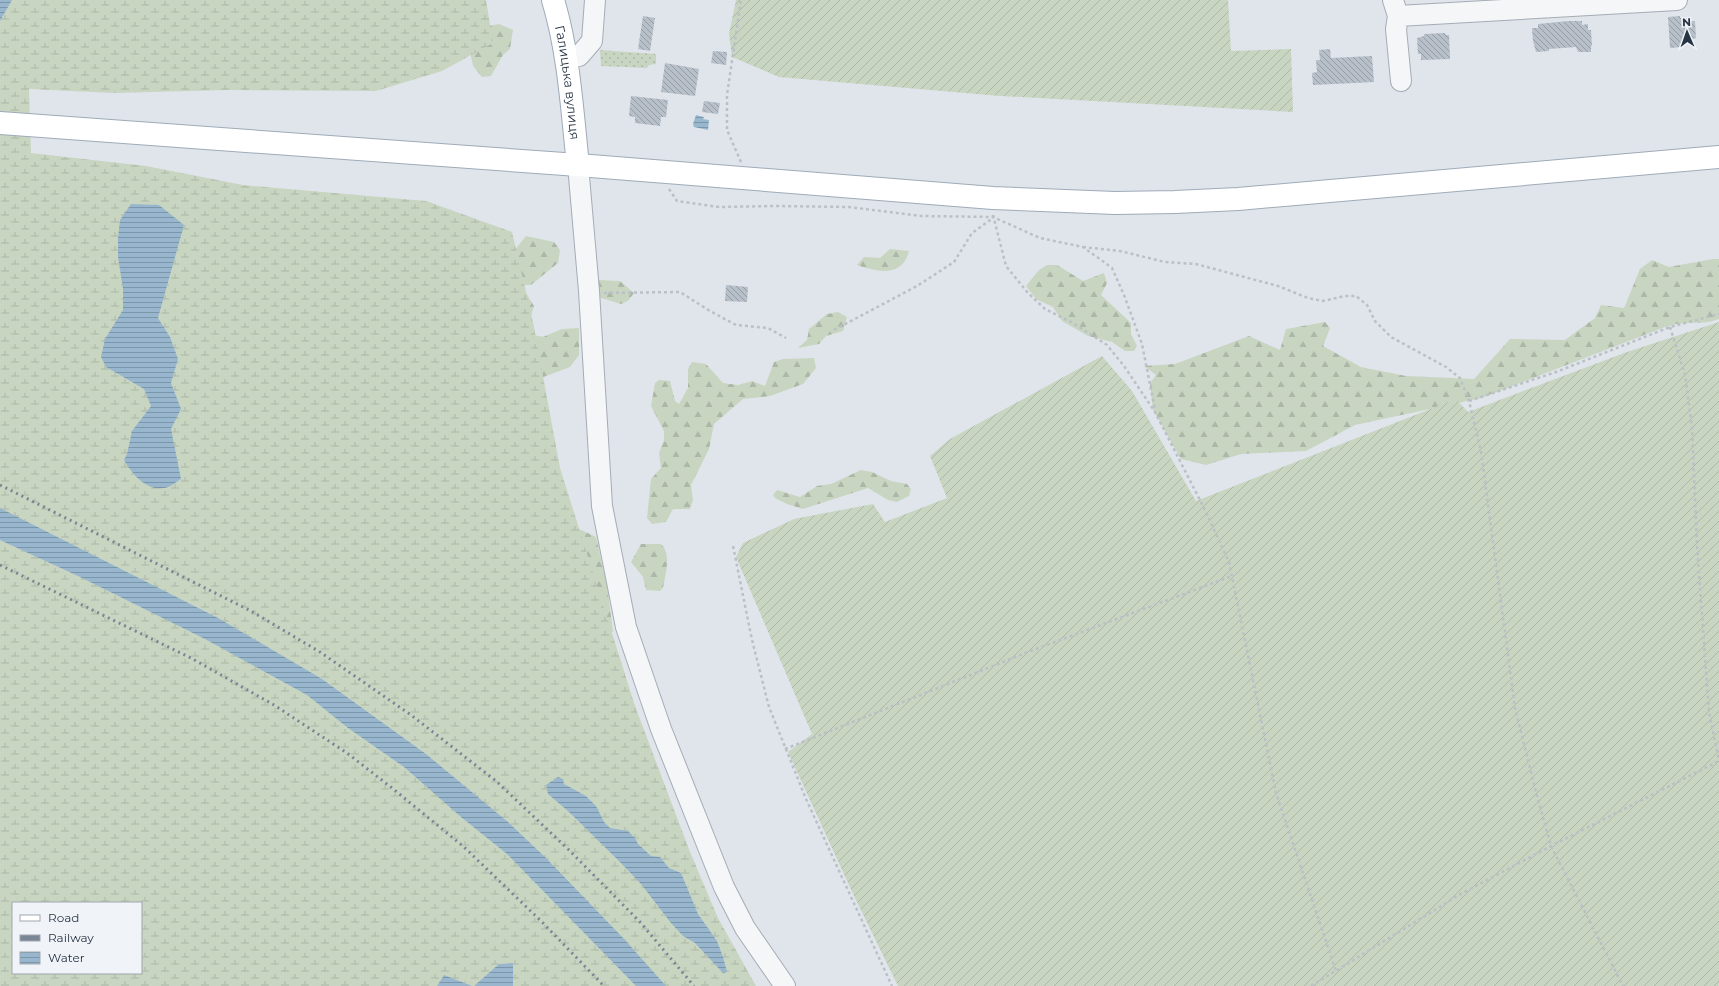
<svg xmlns="http://www.w3.org/2000/svg" width="1719" height="986" font-family="Montserrat,sans-serif">
  <style>
    .grass { fill: url(#grass-dots) }
    .forest { fill: url(#forest-firs) }
    .wetland { fill: url(#wetland-marsh); fill-rule: evenodd }
    .garden { fill: url(#garden-furrows) }
    .water { fill: url(#water-rules) }
    .building { fill: url(#building-back-hatch) }
    .lines { fill: none; stroke-linecap: round; stroke-linejoin: round }
    .minor-casing { stroke: #a5acb6; stroke-width: 22 }
    .major-casing { stroke: #9eabb8; stroke-width: 24 }
    .path { stroke: #bbc0c6; stroke-width: 2.5; stroke-dasharray: 3 3; stroke-linecap: butt }
    .minor { stroke: #f4f6f8; stroke-width: 20 }
    .major { stroke: #fff; stroke-width: 22 }
    .rail { stroke: #788696; stroke-width: 3; stroke-dasharray: 2 4; stroke-linecap: butt }
    .labels { text-anchor: middle; stroke-width: 3.5; stroke-linejoin: round; paint-order: stroke }
    .street-label { font-size: 13px; fill: #273444; stroke: #f0f4f8 }
  </style>
  <defs>
    <pattern id="grass-dots" width="8" height="8" patternUnits="userSpaceOnUse"><rect width="8" height="8" fill="#c8d5c1"/><path d="M2 2h.1M6 6h.1" fill="none" stroke="#acb7a7" stroke-width="1.8" stroke-linecap="round"/></pattern>
    <pattern id="forest-firs" width="22" height="20" patternUnits="userSpaceOnUse"><rect width="22" height="20" fill="#c8d5c1"/><path d="M5 1l3.5 6h-7zM16 11l3.5 6h-7z" fill="#acb7a7"/></pattern>
    <pattern id="wetland-marsh" width="20" height="14" patternUnits="userSpaceOnUse"><rect width="20" height="14" fill="#c8d5c1"/><path d="M1 5h8M5 5V1M11 12h8M15 12V8" fill="none" stroke="#acb7a7"/></pattern>
    <pattern id="garden-furrows" width="10" height="10" patternUnits="userSpaceOnUse"><rect width="10" height="10" fill="#c8d5c1"/><path d="M-1 1l2-2M0 10L10 0M9 11l2-2" fill="none" stroke="#acb7a7"/></pattern>
    <pattern id="water-rules" width="6" height="5" patternUnits="userSpaceOnUse"><rect width="6" height="5" fill="#98b7ce"/><path d="M0 2.5h6" fill="none" stroke="#7c96a9"/></pattern>
    <pattern id="building-back-hatch" width="6" height="6" patternUnits="userSpaceOnUse"><rect width="6" height="6" fill="#b7bfc9"/><path d="M-1 5l2 2M0 0l6 6M5-1l2 2" fill="none" stroke="#959ca5"/></pattern>
  </defs>
  <rect width="100%" height="100%" fill="#e0e5eb"/>
  <path class="grass" d="M600,50L656,54V64L649,65L647,68L601,66Z"/>
  <path class="forest" d="M499,24L513,30L510,49L503,55L491,76L482,77L473,66L470,51L484,27Z
    M526,236L554,242L560,250L558,263L531,285H519L523,288L534,306L528,326L534,335L543,337L562,329L579,328V355L570,367L538,379L505,262Z
    M890,249L909,251C902,278 878,272 857,265L864,257L880,258Z
    M1713,259H1719V319C1705,325 1691,321 1677,324C1672,324 1670,327 1665,327L1481,398L1355,425L1306,451L1241,454L1206,465L1181,459L1153,410L1150,383L1156,375L1144,366L1175,364L1249,336L1280,350L1286,329L1325,322L1330,328L1323,346L1361,367L1406,376L1474,379L1510,339L1565,340L1595,318L1601,305L1624,308L1640,269L1652,260L1669,267Z
    M1047,265H1057L1083,281L1104,273L1107,283L1101,295L1131,323V334L1137,346L1134,351H1125L1112,342L1088,336L1062,321L1053,307L1036,299L1026,286L1039,270Z
    M598,280L620,281L634,293L628,301L621,304L598,297L595,284Z
    M838,312L847,317L843,331L826,336L819,344L798,348L807,340L809,329L827,314Z
    M814,358L816,368L803,384L770,396L743,399L714,424L709,449L691,485L693,500L690,509H673L666,522L652,524L647,518L651,479L661,468L659,453L664,440V431L651,406L655,383L659,380L670,381L675,401L679,404L688,388V369L692,362L706,364L723,383L738,385L752,381L765,386L774,362L783,359Z
    M861,470L872,472L891,481L907,484L911,489L909,496L897,502L888,500L868,488L803,509L787,504L775,498L773,495L777,490L800,497L817,486L831,484Z
    M577,528L596,537L607,585L613,632L604,634Z
    M641,544H661C672,554 665,576 663,588L660,591L646,590L643,577L631,562Z"/>
  <path class="wetland" d="M0,0H486L493,43L442,71L376,91L227,90L114,93L29,89L31,153L146,166L243,185L426,201L512,232L533,322L560,468L635,706L690,852L718,918L756,986H0ZM13,903H141V973H13Z"/>
  <path class="garden" d="M736,0H1228L1231,51L1291,49L1293,112L1000,96L779,77L732,57L729,34Z
    M1719,322V986H898L854,896L788,752L812,734L736,557L743,543L794,519L873,504L885,522L947,498L930,456L950,439L1102,356L1132,391L1196,501L1456,399L1468,412L1627,352Z"/>
  <path class="water" d="M0,0H12L0,21Z
    M696,115L704,117L703,119L709,120L708,130L694,127L693,124Z
    M131,204L159,205L184,225L158,318L170,337L178,359L171,383L181,409L171,429L181,479C176,482 169,488 164,488C146,491 132,474 124,460L127,454L132,431L151,406L144,389L106,367L101,357L105,339L123,310V289L118,257V238L120,220Z
    M0,508L218,618L322,679L426,754L508,822L546,858L625,940L666,986H636L507,854L461,817L404,767L348,728L307,695L205,639L78,576L0,540Z
    M558,777L563,779L564,784L586,796L596,806L604,822L610,828L628,831L635,838L638,844L651,856L660,857L669,868L681,873L698,914L717,941L723,957L727,972L723,973L695,943L683,936L671,923L641,884L620,862L569,812L548,794L546,785Z
    M513,963V986H474L499,964Z
    M444,975L472,986H437Z"/>
  <path class="building" d="M643,16L655,18L650,51L638,49Z
    M1680,16V18H1691V21H1695L1696,38L1692,39V44H1682V47L1670,48L1668,17Z
    M1569,21H1582V25L1588,24V30H1591L1592,46H1591V52H1578L1576,47L1549,49V51L1536,52L1533,41L1532,28H1538V24Z
    M1445,33L1446,35H1449L1450,59L1421,60V54H1418L1417,38L1424,36V34Z
    M1330,49L1331,58L1372,56L1374,82L1313,85L1312,73L1317,72L1316,60H1320L1319,50Z
    M713,51L727,52L726,65L711,63Z
    M665,63L699,69L695,96L661,92Z
    M631,96L668,100L666,117H661L660,126L635,123V117L629,116Z
    M704,101L720,103L718,114L702,112Z
    M726,285L748,287L747,302L725,301Z"/>
  <g class="lines">
    <g class="minor-casing">
      <path id="minor" d="M1393,0L1398,16L1396,29L1401,81
        M1398,16L1677,0
        M566,58L579,56L592,41L595,0
        M578,165L589,291L602,506L626,627L661,729L724,887L745,928L785,986"/>
    </g>
    <g class="major-casing">
      <g id="major">
        <path id="s1" d="M553,0C569,53 572,110 578,165"/>
        <path d="M0,123L578,165L993,198L1115,203L1175,202L1238,199L1719,157"/>
      </g>
    </g>
    <path class="path" d="M741,162L727,130V95L741,0
      M669,189L677,201L719,207L773,206L849,207L921,216L993,217L1040,238L1083,247L1112,268L1124,295L1142,344L1155,410
      M993,215L1006,266L1028,293L1045,309L1073,323L1107,345L1124,366L1155,412L1204,508L1229,562L1276,793L1336,971
      M1083,247L1120,251L1165,262L1196,264L1278,286L1308,298L1323,301L1345,296H1356L1367,305L1375,321L1391,337L1446,367L1460,378L1469,401L1481,451L1515,708L1537,796L1551,846L1623,986
      M604,293L680,292L710,311L736,325L768,328L786,338
      M1670,327L1685,375L1692,427L1697,546L1709,712L1719,760
      M834,330L917,286L954,262L972,233L993,218
      M1469,401L1556,372L1670,327L1719,314
      M733,546L752,640L769,707L806,799L892,986
      M785,749L1028,652L1232,576
      M1311,986L1459,895L1551,846L1719,761"/>
    <use href="#minor" class="minor"/>
    <use href="#major" class="major"/>
    <path class="rail" d="M0,485L251,611L320,652L411,715L496,781L569,850L640,922L694,986
      M0,565L191,658L274,705L347,753L392,788L464,847L542,922L604,986"/>
  </g>
  <g class="labels">
    <g class="street-label">
      <text dy="5" stroke="none"><textPath href="#s1" startOffset="84">Галицька вулиця</textPath></text>
    </g>
  </g>
  <rect x="12" y="902" width="130" height="72" fill="#f0f4f8" stroke="#a0a7b0"/>
  <rect x="20" y="915" width="20" height="6" fill="#ffffff" stroke="#a0a7b0"/>
  <text x="48" y="922" font-size="12" fill="#273444">Road</text>
  <rect x="20" y="935" width="20" height="6" fill="#788696" stroke="#a0a7b0"/>
  <text x="48" y="942" font-size="12" fill="#273444">Railway</text>
  <rect x="20" y="952" width="20" height="12" fill="url(#water-rules)" stroke="#a0a7b0"/>
  <text x="48" y="962" font-size="12" fill="#273444">Water</text>
  <g transform="translate(1687 32) rotate(358)" stroke="#f0f4f8" stroke-width="3" paint-order="stroke">
  <path d="M0-3L7 15L0 10L-7 15Z" fill="#273444"/>
  <text y="-6" font-size="11" font-weight="bold" text-anchor="middle" fill="#273444">N</text>
  </g>
</svg>
